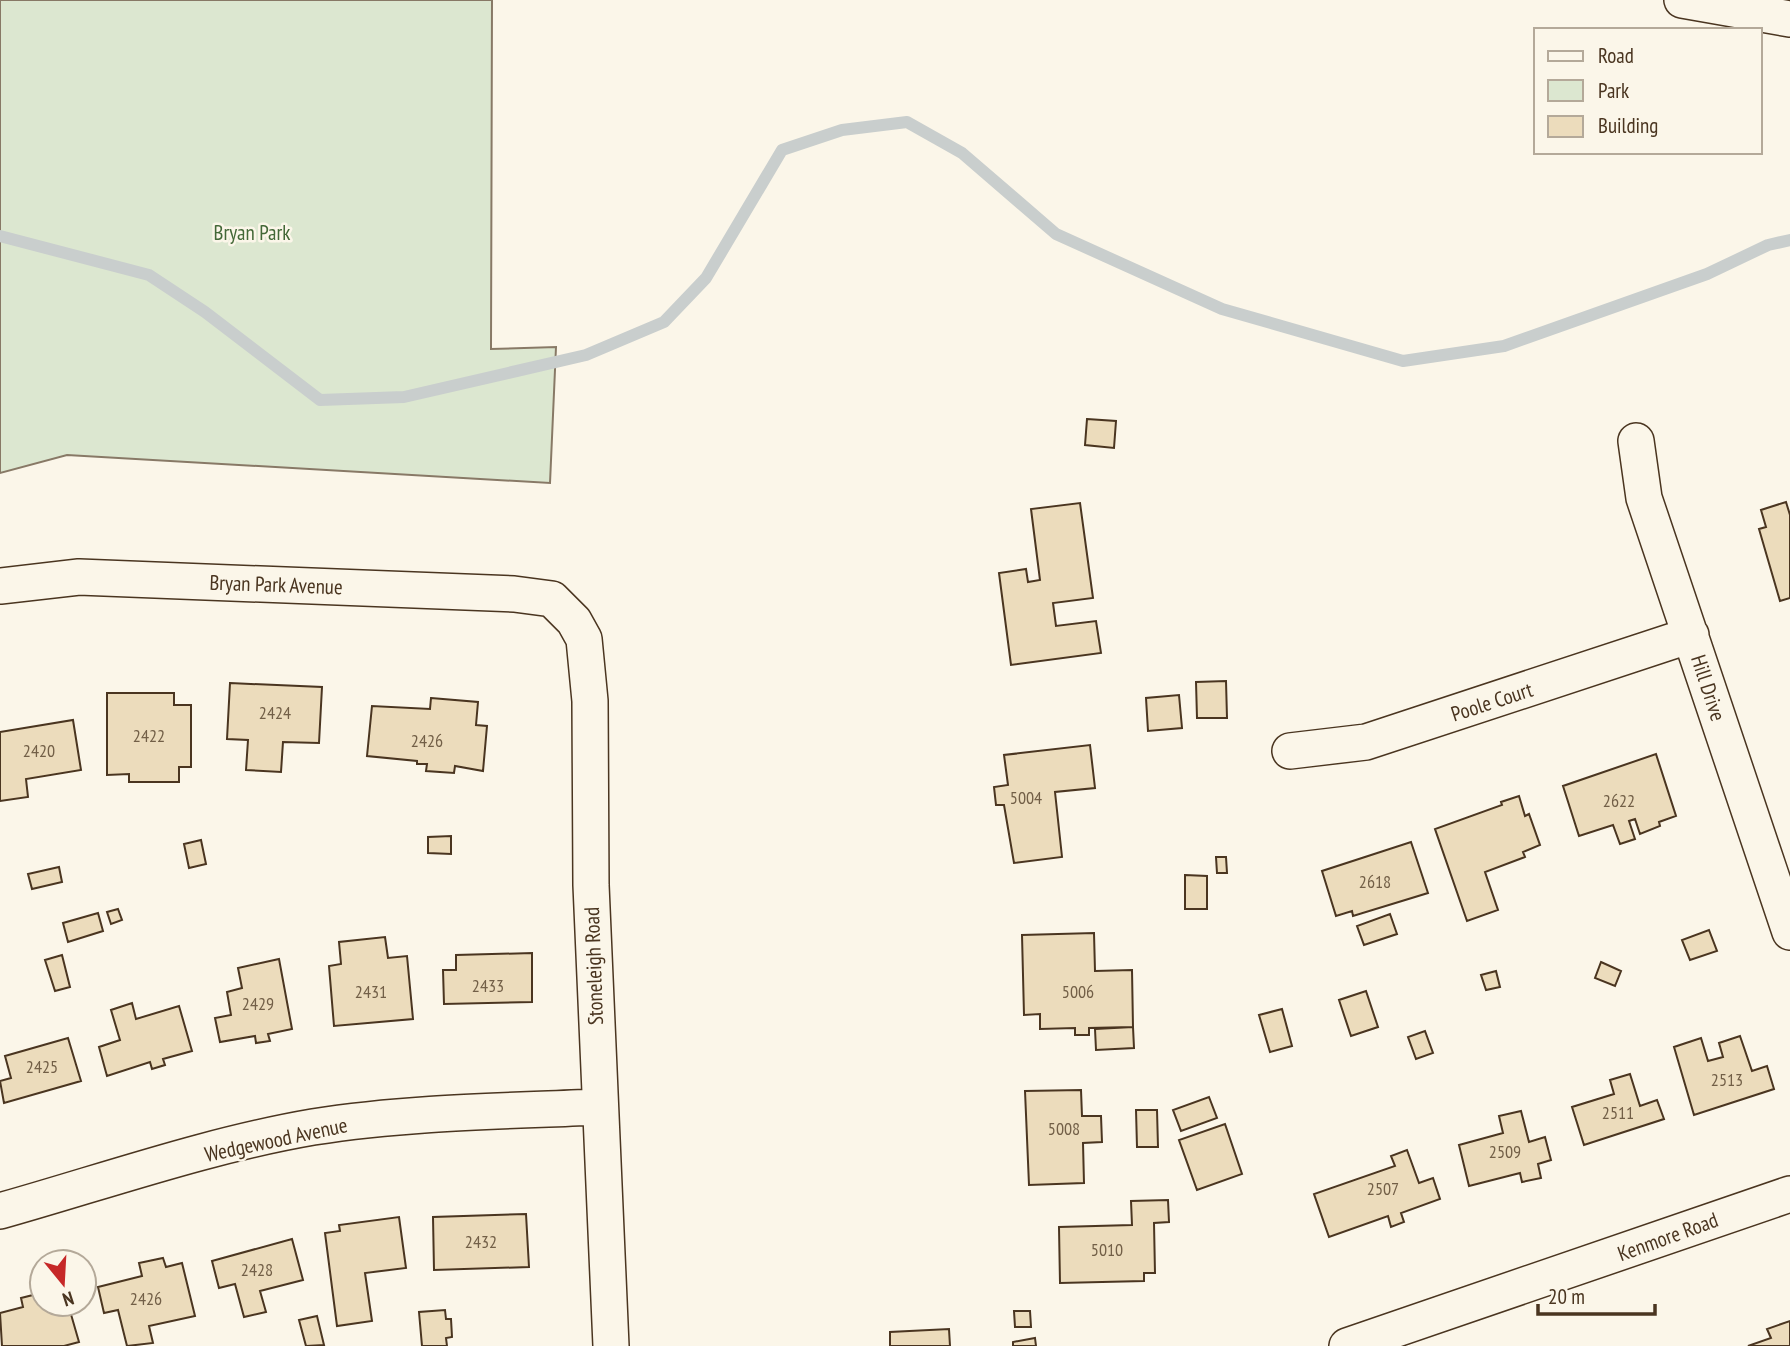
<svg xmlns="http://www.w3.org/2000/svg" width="1790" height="1346" font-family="'PT Sans Narrow',sans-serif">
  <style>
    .green { fill: #dce7d0; stroke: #887966; stroke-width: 2 }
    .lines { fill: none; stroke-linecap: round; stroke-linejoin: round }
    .stream { stroke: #c9cecd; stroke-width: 12 }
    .building { fill: #ecdcbc; stroke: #4a3520; stroke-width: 2 }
    .minor-casing { stroke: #4a3520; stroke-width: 38 }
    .minor { stroke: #fbf6e9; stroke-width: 35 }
    .labels { text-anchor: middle; stroke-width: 5; stroke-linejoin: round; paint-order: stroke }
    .number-label { font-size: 18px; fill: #725f47 }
    .park-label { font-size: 21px; fill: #436837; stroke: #fbf6e9 }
    .street-label { font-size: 21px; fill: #4a3520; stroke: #fbf6e9 }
  </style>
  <rect width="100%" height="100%" fill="#fbf6e9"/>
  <path class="green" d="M0,0H492L491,349L556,347L550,483L67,455L0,473Z"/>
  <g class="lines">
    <path class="stream" d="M0,236L149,275L205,312L320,400L404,397L586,355L664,322L706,278L782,150L842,130L907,122L962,153L1056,234L1222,309L1403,361L1504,346L1707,274L1768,245L1790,240"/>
  </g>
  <path class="building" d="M1087,419L1116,421L1114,448L1085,445Z
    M1786,502L1790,515V598L1780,601L1759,529L1766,527L1761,510Z
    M1080,503L1093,598L1053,603L1056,626L1096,621L1101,653L1011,665L999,573L1026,569L1028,582L1040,580L1031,509Z
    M1226,681L1227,718H1197L1196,682Z
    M230,683L322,687L319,743L283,742L281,772L246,770L248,740L227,739Z
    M107,693H174V705H191V767H179V782H129V774L107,775Z
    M1179,695L1182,728L1148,731L1146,698Z
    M431,698L478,702L476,725L487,726L483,771L455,766L454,773L426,771L427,764H417V761L367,756L372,706L430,709Z
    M73,720L81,770L26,779L28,797L0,801V732Z
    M1090,745L1095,788L1055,792L1062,857L1014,863L1004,805H996L994,787L1008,785L1004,755Z
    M1656,754L1676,816L1659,822L1660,826L1640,834L1635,819L1629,821L1635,839L1620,844L1613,825L1579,836L1563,786Z
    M1519,796L1525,816L1529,814L1540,845L1523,852L1525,857L1485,872L1498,910L1467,921L1435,829L1502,805L1501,802Z
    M451,836V854L428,853V837Z
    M201,840L206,864L189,868L184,844Z
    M1411,842L1428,893L1353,916L1352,911L1336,916L1322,871Z
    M1216,857H1226L1227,873H1217Z
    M59,867L62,882L32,889L28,874Z
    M1185,875L1207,876V909H1185Z
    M118,909L122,920L111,924L107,912Z
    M98,913L103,931L68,942L63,923Z
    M1390,914L1397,934L1364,945L1357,926Z
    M1709,930L1717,951L1690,960L1682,940Z
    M1094,933L1095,971L1132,970L1133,1027L1089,1028V1035H1075V1028L1040,1029V1014L1024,1015L1022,935Z
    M385,937L388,958L407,956L413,1019L334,1026L329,966L341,964L339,942Z
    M532,953V1002L444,1004L443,970H456V955Z
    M62,955L70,987L55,991L45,960Z
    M279,959L292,1029L268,1034L270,1041L256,1043L255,1036L220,1042L215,1018L231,1015L227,992L242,988L238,968Z
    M1601,962L1621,971L1615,986L1595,978Z
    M1496,971L1500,987L1486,990L1481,975Z
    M1366,991L1378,1027L1351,1036L1339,1000Z
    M132,1003L136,1019L179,1006L192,1051L163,1059L165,1065L152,1069L150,1062L107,1076L99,1047L120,1040L111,1010Z
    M1282,1009L1292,1046L1270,1052L1259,1015Z
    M1133,1027L1134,1048L1096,1050L1095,1029Z
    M1425,1031L1433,1053L1416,1059L1408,1037Z
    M1740,1036L1752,1071L1767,1066L1774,1089L1694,1115L1674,1047L1701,1038L1708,1061L1723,1057L1719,1043Z
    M68,1038L81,1081L4,1103L0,1081L11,1078L5,1056Z
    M1630,1074L1640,1106L1657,1100L1664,1119L1584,1145L1572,1107L1614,1094L1610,1080Z
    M1081,1090L1082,1116H1101L1102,1142L1083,1143L1084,1183L1029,1185L1025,1091Z
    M1209,1097L1217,1118L1181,1131L1173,1110Z
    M1136,1110H1157L1158,1147H1137Z
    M1521,1111L1529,1142L1545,1137L1551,1160L1538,1164L1541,1178L1522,1182L1520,1173L1469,1186L1459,1145L1503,1133L1499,1116Z
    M1225,1124L1242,1174L1197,1190L1179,1140Z
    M1407,1150L1419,1183L1433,1178L1440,1199L1401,1213L1404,1222L1391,1227L1388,1216L1329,1237L1314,1194L1395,1166L1391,1156Z
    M1168,1200L1169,1222L1154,1223L1155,1273H1144V1281L1060,1283L1059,1227L1132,1225L1131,1201Z
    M526,1214L529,1267L434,1270L433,1217Z
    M399,1217L406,1268L365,1273L372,1321L337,1326L325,1233L340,1231L339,1225Z
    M292,1239L303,1280L260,1291L266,1312L244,1317L235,1284L219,1288L212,1261Z
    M163,1258L166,1267L182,1263L195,1316L149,1326L153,1343L127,1346L118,1310L104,1313L98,1287L142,1276L139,1263Z
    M37,1294L42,1304H68L79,1342L64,1346H2L0,1313L23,1307L21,1298Z
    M445,1310L446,1319H451L452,1337L446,1338L447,1346H422L419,1312Z
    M1014,1311H1030L1031,1327H1015Z
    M317,1316L324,1345L306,1346L299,1320Z
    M1790,1321V1346H1748L1771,1338L1767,1329Z
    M949,1329L950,1346H890V1332Z
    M1035,1338L1036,1346H1013V1342Z"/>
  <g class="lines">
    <g class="minor-casing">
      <path id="minor" d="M1682,0L1790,19
        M1636,441L1644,498L1790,932
        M0,586L79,577L514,594L552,599L574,621L584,639L590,701L591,885L611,1346
        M1290,751L1366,742L1691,635
        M0,1211C103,1182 208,1145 313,1127C407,1112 505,1111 600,1107
        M1347,1346L1790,1194"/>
    </g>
    <use href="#minor" class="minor"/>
  </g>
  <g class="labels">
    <g class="number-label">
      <text x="275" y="719">2424</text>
      <text x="149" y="742">2422</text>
      <text x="427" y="747">2426</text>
      <text x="39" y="757">2420</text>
      <text x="1026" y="804">5004</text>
      <text x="1619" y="807">2622</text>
      <text x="1375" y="888">2618</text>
      <text x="488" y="992">2433</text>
      <text x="371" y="998">2431</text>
      <text x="1078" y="998">5006</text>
      <text x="258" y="1010">2429</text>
      <text x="42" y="1073">2425</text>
      <text x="1727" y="1086">2513</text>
      <text x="1618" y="1119">2511</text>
      <text x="1064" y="1135">5008</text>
      <text x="1505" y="1158">2509</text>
      <text x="1383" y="1195">2507</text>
      <text x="481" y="1248">2432</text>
      <text x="1107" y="1256">5010</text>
      <text x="257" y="1276">2428</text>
      <text x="146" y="1305">2426</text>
    </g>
    <g class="park-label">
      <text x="252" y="240">Bryan Park</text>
    </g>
    <g class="street-label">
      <text transform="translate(276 585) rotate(2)" y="7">Bryan Park Avenue</text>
      <text transform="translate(1708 688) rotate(72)" y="7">Hill Drive</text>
      <text transform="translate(1492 702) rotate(-18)" y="7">Poole Court</text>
      <text transform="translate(594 966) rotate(-92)" y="7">Stoneleigh Road</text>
      <text transform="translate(276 1140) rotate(-12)" y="7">Wedgewood Avenue</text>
      <text transform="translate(1668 1237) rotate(-20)" y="7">Kenmore Road</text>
    </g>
  </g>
  <rect x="1534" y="28" width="228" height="126" fill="#fbf6e9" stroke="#b4a999" stroke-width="2"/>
  <rect x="1548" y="51" width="35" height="10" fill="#fbf6e9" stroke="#b4a999" stroke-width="2"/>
  <text x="1598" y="63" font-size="21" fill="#4a3520">Road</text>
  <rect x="1548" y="80" width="35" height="21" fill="#dce7d0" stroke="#b4a999" stroke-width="2"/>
  <text x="1598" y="98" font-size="21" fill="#4a3520">Park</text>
  <rect x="1548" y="116" width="35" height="21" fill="#ecdcbc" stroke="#b4a999" stroke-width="2"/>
  <text x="1598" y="133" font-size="21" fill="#4a3520">Building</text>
  <g transform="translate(63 1283) rotate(162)"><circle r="33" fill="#fbf6e9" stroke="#b4a999" stroke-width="2"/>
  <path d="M0-5L12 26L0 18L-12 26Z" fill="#c62828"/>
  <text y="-10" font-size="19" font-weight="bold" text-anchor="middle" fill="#4a3520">N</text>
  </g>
  <path d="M1538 1304v10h117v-10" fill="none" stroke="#4a3520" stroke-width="3.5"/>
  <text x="1548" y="1304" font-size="21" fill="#4a3520" stroke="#fbf6e9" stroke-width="5" paint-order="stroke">20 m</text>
</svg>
